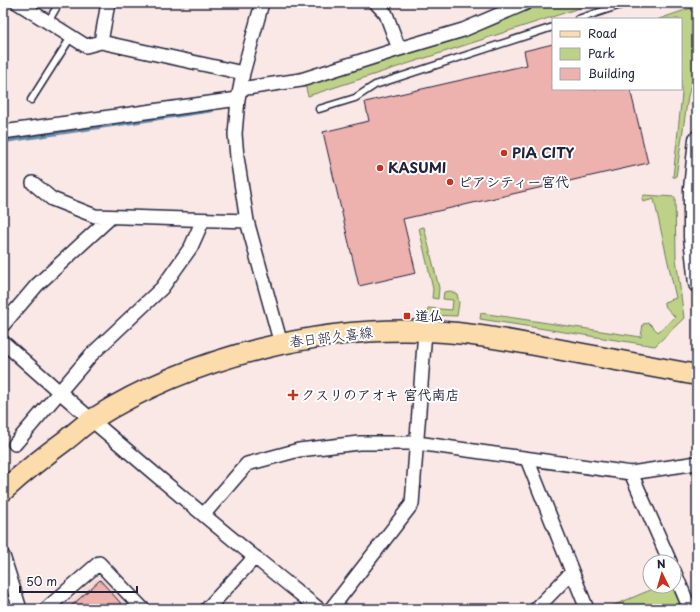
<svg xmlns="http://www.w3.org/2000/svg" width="700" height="612" font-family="'Playpen Sans','Klee One',sans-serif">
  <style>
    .built { fill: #f6d8d6 }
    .green { fill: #bed287; stroke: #707a61 }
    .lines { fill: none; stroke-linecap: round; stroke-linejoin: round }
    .stream { stroke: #658ba9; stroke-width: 4.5 }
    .building { fill: #edb1ae; stroke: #22223b }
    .service-casing { stroke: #22223b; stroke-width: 9 }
    .minor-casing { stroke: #22223b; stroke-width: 16 }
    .tertiary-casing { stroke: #22223b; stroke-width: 19 }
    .primary-casing { stroke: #22223b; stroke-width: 23 }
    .service { stroke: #fff; stroke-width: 6 }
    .minor { stroke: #fff; stroke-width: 13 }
    .tertiary { stroke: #fff; stroke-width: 16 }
    .primary { stroke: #fddcac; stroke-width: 20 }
    .poi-dot { fill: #c8321e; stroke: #fff; stroke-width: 1.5 }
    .labels { text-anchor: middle; stroke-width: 4; stroke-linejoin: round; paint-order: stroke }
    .poi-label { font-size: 14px; font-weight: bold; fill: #22223b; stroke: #fff; text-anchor: start }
    .street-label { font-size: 14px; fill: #22223b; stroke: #fff }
  </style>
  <rect width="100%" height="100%" fill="#fae8e7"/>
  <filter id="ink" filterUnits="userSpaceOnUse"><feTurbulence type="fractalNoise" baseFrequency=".025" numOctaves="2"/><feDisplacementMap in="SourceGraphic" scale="8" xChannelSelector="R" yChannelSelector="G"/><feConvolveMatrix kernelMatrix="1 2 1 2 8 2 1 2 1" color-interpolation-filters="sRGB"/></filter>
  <g filter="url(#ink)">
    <path class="built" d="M96,578L103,579L132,609H61Z"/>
    <path class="green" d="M543,3H595L308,96L305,85L467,35Z
      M697,6V64L688,96L676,177H673L682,94L681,89V19H659Z
      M644,195L675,197L676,258L684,318L655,346L480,319L481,313L641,337L643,324L649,323L658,332L675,317L664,305V302L676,298L654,199L643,202L642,198Z
      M424,227L439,288L438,299L432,298L433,289L419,228Z
      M450,291L457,294L459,303L457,316L427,315L428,308L452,310L453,300L443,299L444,292Z
      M660,586H672L682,609H605Z"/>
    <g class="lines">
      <path class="stream" d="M3,141L212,110"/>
    </g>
    <path class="building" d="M553,44V89H630L648,163L403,219L416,273L359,286L323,132L369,121L365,102L527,65L524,51Z
      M100,580L126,609H68Z"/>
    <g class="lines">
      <g class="service-casing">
        <path id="service" d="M578,19L627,3
          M48,22L59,3
          M31,100L71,37
          M319,109L355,98L375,85L553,27"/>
      </g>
      <g class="minor-casing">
        <path id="minor" d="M18,3L86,46L101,42L243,73
          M262,3L243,73L238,99L235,134L237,157L247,221L281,344
          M376,3L386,14L399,49
          M101,42L108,3
          M240,89L301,80L399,49L463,30L526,3
          M3,132L238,99
          M33,183L52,199L95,216L247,221
          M3,325L37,285L111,217
          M3,342C106,434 211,523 319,609
          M15,444L91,355L162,288L191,247L203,220
          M527,459L587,609
          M631,473L670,562
          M204,514L247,464L299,450L359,443H417L631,473L697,463
          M3,556L20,609
          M674,571L690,609
          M46,609L99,563L143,609
          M207,609L255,557
          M331,609L412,504L425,331
          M536,609L572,572"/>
      </g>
      <g class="tertiary-casing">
        <path id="tertiary" d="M697,139L692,189V237L697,284"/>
      </g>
      <g class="primary-casing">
        <path id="primary" d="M3,491C23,473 44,456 66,440C75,433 83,425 93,419C193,356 326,323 444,332C479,334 516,342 551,348C600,357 648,366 697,375"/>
      </g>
      <use href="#service" class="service"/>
      <use href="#minor" class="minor"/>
      <use href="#tertiary" class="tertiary"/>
      <use href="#primary" class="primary"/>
    </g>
  </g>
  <g class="poi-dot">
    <circle cx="504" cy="153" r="4"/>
    <circle cx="380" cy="168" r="4"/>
    <circle cx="450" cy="182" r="4"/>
    <rect x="403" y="312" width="8" height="8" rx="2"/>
    <path d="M291 389h4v4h4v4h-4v4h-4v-4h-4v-4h4z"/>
  </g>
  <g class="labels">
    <g class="poi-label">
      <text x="512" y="158">PIA CITY</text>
      <text x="388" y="173">KASUMI</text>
      <text x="458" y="187">ピアシティー宮代</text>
      <text x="415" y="321">道仏</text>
      <text x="301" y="400">クスリのアオキ 宮代南店</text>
    </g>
    <g class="street-label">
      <text transform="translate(331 337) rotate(-7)" y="5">春日部久喜線</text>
    </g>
  </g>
  <rect width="700" height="612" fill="none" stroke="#fff" stroke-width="16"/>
  <rect x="8" y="8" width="684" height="596" fill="none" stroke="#22223b" stroke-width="1.5" filter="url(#ink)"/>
  <rect x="552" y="18" width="130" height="72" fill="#ffffff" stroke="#a7a7b1"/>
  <rect x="560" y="31" width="20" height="6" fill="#fddcac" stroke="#a7a7b1"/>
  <text x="588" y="38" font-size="12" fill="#22223b">Road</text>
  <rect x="560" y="48" width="20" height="12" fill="#bed287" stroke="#a7a7b1"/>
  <text x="588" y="58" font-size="12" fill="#22223b">Park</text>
  <rect x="560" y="68" width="20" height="12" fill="#edb1ae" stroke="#a7a7b1"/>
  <text x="588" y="78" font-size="12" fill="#22223b">Building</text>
  <g transform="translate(662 574) rotate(355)"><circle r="19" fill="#ffffff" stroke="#a7a7b1"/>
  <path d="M0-3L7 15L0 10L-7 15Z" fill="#c8321e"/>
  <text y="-6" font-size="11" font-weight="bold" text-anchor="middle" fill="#22223b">N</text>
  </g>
  <path d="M20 586v6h117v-6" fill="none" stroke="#22223b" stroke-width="2"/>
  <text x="26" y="586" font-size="12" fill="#22223b" stroke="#ffffff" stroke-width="3" paint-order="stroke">50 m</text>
</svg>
